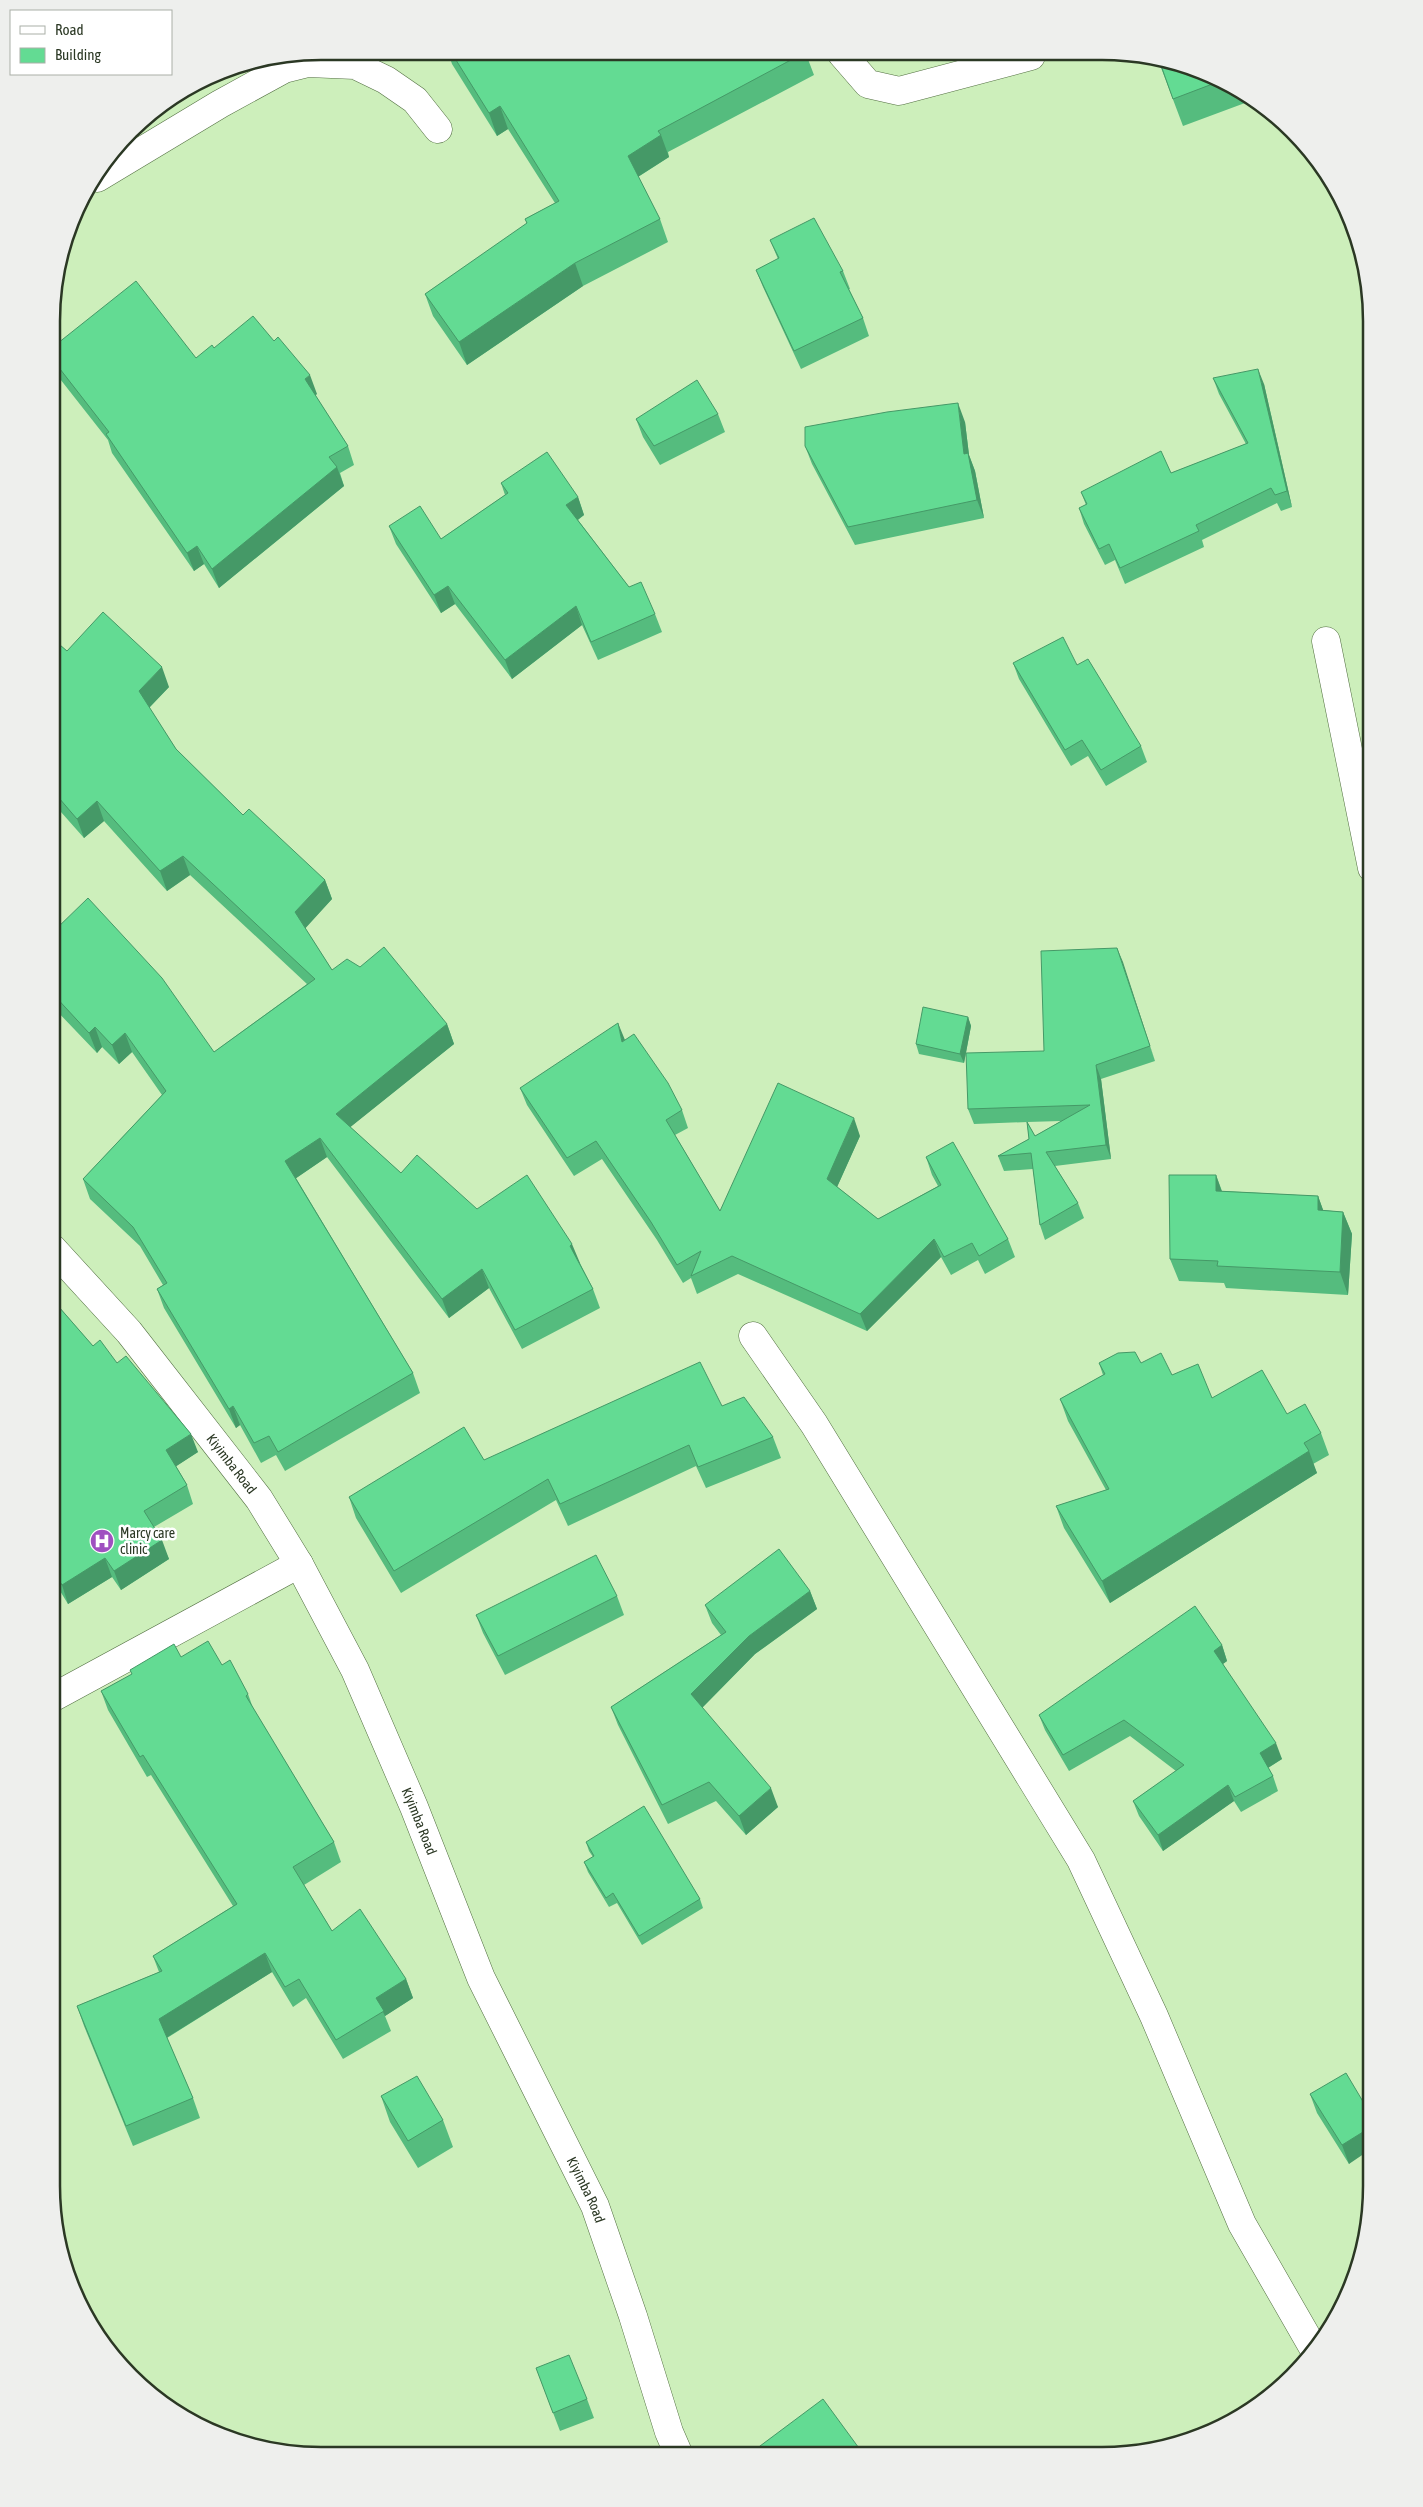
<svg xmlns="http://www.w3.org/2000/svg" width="1423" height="2507" font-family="'Asap Condensed',sans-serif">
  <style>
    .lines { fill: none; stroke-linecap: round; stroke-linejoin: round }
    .minor-casing { stroke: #526f41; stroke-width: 29 }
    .minor { stroke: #fff; stroke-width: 28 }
    .wall { fill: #55bc7e; fill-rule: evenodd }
    .shaded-wall { fill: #459967 }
    .building { fill: #63db93; stroke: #459967 }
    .labels { text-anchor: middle; stroke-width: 5; stroke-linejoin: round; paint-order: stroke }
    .street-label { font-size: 14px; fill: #2b3824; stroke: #fff }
    .poi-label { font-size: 14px; fill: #2b3824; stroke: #fff; text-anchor: start }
    .rim { fill: none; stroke: #2b3824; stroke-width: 2.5 }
  </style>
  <rect width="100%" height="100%" fill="#cdefbb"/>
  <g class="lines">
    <g class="minor-casing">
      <g id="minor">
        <path d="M842,54L868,84L899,91L1031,56"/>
        <path d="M97,178L220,104L284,69L308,63L355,65L386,80L415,100L438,129"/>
        <path d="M1326,641L1372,868"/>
        <path id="s1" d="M52,1248L129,1332L259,1499L299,1564L355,1670L414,1807L481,1978L595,2206L633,2316L669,2432L679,2455"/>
        <path d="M753,1336L814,1424L1081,1860L1154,2016L1242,2224L1315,2351"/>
        <path d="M52,1698L299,1564"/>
      </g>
    </g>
    <use href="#minor" class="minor"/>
  </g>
  <path class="wall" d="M448,52L806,54L814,75L668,152L669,157L638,177L660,219L668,242L583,286L467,365L433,316L425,294L527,224L525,219L555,203L508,129L497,136L452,64Z
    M1157,57L1221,79L1253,100L1183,126Z
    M770,240L843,271L850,289H849L863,318L869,336L801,369L763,287L756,270L778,259Z
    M53,347L196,358L214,348L317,394L315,395L348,446L354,465L340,473L344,486L219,588L204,564L194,571L112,453L108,440L53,370Z
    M1213,378L1264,384L1292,507L1281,511L1277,503L1202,540L1204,547L1125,584L1115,560L1105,565L1084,524L1079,508L1086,505L1081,492L1171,473L1246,444L1219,394Z
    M718,414L725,432L660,465L643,437L636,419Z
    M965,422L969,455L975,471L984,518L855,545L812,464L805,446Z
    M501,483L578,497L584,515L578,520L629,587L655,614L662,632L598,660L582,625L512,679L455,604L441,613L396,544L389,526L441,539L505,495Z
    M53,639L67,651L169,687L149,708L176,749L243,815L325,880L332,899L305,928L332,970L447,1024L454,1044L350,1127L401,1173L477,1209L580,1263L593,1289L600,1308L522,1349L489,1288L449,1318L327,1157L296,1178L413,1373L420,1393L285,1471L276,1455L261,1463L240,1425L236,1428L164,1308L157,1289L163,1285L140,1246L90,1199L83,1179L162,1095L132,1052L119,1064L102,1047L97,1053L54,1008L53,1004V983L54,982L53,981V932L214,1052L307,984L190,875L167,891L104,821L84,838L53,803Z
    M1013,663L1077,665L1141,746L1147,762L1106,786L1088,756L1071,766L1019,679Z
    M1117,948L1155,1061L1101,1079L1111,1159L1055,1166L1078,1203L1084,1218L1045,1240L1040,1225L1033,1169L1004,1171L998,1156L1029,1139L1027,1122L974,1124L968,1109L1044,1051ZM1061,1121L1035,1136L1027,1122Z
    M968,1017L971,1026L964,1063L919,1054L916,1044Z
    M625,1040L682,1110L688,1128L675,1135L720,1211L860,1136L837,1187L878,1219L938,1186L932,1175L926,1157L1008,1239L1015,1257L985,1274L978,1260L951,1275L941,1257L867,1331L738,1274L697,1294L691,1278L683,1283L657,1240L602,1159L574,1176L527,1105L520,1088Z
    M1216,1175L1222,1191L1318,1196L1323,1210L1343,1212L1352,1234L1348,1295L1226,1288L1224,1283L1179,1281L1170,1259Z
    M52,1299L93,1346L117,1363L198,1452L176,1466L187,1485L193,1504L154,1527L169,1559L121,1590L112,1577L68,1604L57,1586L52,1591Z
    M1099,1363H1141L1172,1375L1212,1398L1287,1414L1321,1433L1329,1455L1313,1464L1317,1473L1110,1603L1064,1528L1056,1506L1106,1490L1068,1421L1060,1399L1103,1375Z
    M722,1406L773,1437L781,1458L706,1488L696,1466L568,1526L556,1500L401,1593L356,1518L349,1497L484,1460Z
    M810,1591L817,1609L755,1654L702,1708L778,1807L746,1835L716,1801L668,1824L618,1725L611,1707L721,1635L712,1623L705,1605Z
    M617,1596L624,1615L505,1675L483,1633L476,1615Z
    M1222,1645L1227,1661L1223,1664L1282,1759L1268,1768L1273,1776L1278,1791L1241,1812L1234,1801L1163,1851L1139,1816L1133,1801L1176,1771L1130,1736L1069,1771L1045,1730L1039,1715Z
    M181,1657L222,1665L248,1694L253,1708L334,1842L341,1862L304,1885L332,1931L406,1979L413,1998L385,2016L391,2031L343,2059L306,1998L293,2007L272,1972L167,2038L193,2098L200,2118L133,2146L84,2026L77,2006L159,1972L153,1956L233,1906L151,1775L147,1777L108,1710L101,1691L132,1674L130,1670Z
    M586,1842L700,1899L703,1908L642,1945L617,1903L609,1907L588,1872L584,1862L593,1857L589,1851Z
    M1310,2094L1371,2115L1349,2164L1317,2113Z
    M381,2096L443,2120L453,2147L418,2168L390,2122Z
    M536,2368L587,2399L594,2418L560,2431Z"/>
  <path class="shaded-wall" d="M500,106L508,129L497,136L489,113Z
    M661,135L669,157L636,178L628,156Z
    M575,263L583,286L467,365L459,342Z
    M1258,369L1264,384L1292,507L1287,491Z
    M310,375L317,394L312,398L305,379Z
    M958,403L965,422L969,455L975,471L984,518L977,500L964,454Z
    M337,467L344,486L219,588L212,569Z
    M578,497L584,515L573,523L566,505Z
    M197,546L204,564L194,571L187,553Z
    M448,586L455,604L441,613L434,595Z
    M576,606L582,625L512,679L505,660Z
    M162,667L169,687L146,711L139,691Z
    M97,801L104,821L84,838L77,819Z
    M183,856L190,875L167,891L160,871Z
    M325,880L332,899L302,932L295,912Z
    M1117,948L1123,962L1155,1061L1150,1046Z
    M968,1017L971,1026L964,1063L960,1054Z
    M618,1023L625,1040L622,1042Z
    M447,1024L454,1044L343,1133L336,1114Z
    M95,1027L102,1047L97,1053L89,1033Z
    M125,1033L132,1052L119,1064L112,1045Z
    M1096,1065L1101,1079L1111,1159L1106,1145Z
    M854,1118L860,1136L833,1196L827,1179Z
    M320,1138L327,1157L292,1181L285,1161Z
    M1216,1175L1224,1198L1216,1191Z
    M1318,1196L1326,1218L1318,1210Z
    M1343,1212L1352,1234L1348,1295L1340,1272Z
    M934,1239L941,1257L867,1331L860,1314Z
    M572,1244L580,1263L577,1265L570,1246Z
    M482,1269L489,1288L449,1318L442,1299Z
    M233,1406L240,1425L236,1428L229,1409Z
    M191,1434L198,1452L172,1469L166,1450Z
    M1309,1451L1317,1473L1110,1603L1102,1581Z
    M162,1540L169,1559L121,1590L114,1571Z
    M105,1558L112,1577L68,1604L62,1585Z
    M52,1571L57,1586L52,1591Z
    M810,1591L817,1609L755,1654L697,1713L691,1694L749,1636Z
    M1222,1645L1227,1661L1220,1666L1214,1651Z
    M1276,1743L1282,1759L1266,1769L1260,1753Z
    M1228,1785L1234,1801L1163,1851L1158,1835Z
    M771,1788L778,1807L746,1835L739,1816Z
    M265,1953L272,1972L166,2038L159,2019Z
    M406,1979L413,1998L385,2016L376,1998Z
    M1371,2127V2149L1349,2164L1342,2145Z"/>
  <path class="building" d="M451,52L802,54L658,131L661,135L628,156L660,219L575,263L459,342L425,294L527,223L525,219L559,201L500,106L489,113Z
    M1158,57L1221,79L1223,80L1173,99Z
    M814,218L843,271L840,272L863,318L794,351L756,270L779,258L770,240Z
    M136,281L196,358L212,345L214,348L253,316L274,341L278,337L310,375L305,379L348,446L329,457L337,467L212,569L197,546L187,553L106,434L109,432L53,360V347Z
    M1258,369L1287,491L1275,495L1271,488L1196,525L1199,531L1120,568L1109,544L1099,549L1079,508L1087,504L1081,492L1161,451L1171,473L1248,443L1213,378Z
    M697,380L718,414L654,446L636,419Z
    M958,403L964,454L968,453L977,500L848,527L805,446V427L887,412Z
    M547,452L578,497L566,505L629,587L641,582L655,614L591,642L576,606L505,660L448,586L434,595L389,526L420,506L441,539L508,493L501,483Z
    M103,612L162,667L139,691L176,749L243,815L249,809L325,880L295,912L332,970L347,959L360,967L384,947L447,1024L336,1114L401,1173L417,1155L477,1209L527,1175L572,1244L570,1246L593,1289L515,1330L482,1269L442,1299L320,1138L285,1161L413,1373L278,1452L269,1436L254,1443L233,1406L229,1409L157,1289L167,1283L133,1227L83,1179L166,1091L125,1033L112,1045L95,1027L89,1033L53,994V983L60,977L53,969V932L88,898L162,978L214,1052L315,979L183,856L160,871L97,801L77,819L53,791V639L67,651Z
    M1063,637L1077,665L1088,659L1141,746L1101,770L1082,740L1065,750L1013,663Z
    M1117,948L1150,1046L1096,1065L1106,1145L1046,1152L1078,1203L1040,1225L1031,1153L998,1156L1029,1139L1027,1122L1035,1136L1090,1105L968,1109L966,1053L1044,1051L1041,951Z
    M923,1007L968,1017L960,1054L916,1044Z
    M618,1023L622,1042L634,1034L668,1083L682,1110L666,1120L720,1211L778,1083L854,1118L827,1179L878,1219L941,1185L926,1157L953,1142L1008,1239L979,1256L972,1243L944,1257L934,1239L860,1314L732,1256L691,1276L701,1251L677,1265L651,1222L596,1141L567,1158L520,1088Z
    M1169,1175H1216V1191L1318,1196V1210L1343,1212L1340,1272L1217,1266L1218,1261L1170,1259Z
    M52,1299L93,1346L100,1340L117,1363L126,1356L191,1434L166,1450L187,1485L144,1511L162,1540L114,1571L105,1558L62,1585L52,1569Z
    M1135,1352L1141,1363L1161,1353L1172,1375L1198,1364L1212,1398L1262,1370L1287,1414L1305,1404L1321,1433L1304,1443L1309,1451L1102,1581L1056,1506L1109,1489L1060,1399L1105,1374L1099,1363L1118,1353Z
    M700,1362L722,1406L744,1397L773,1437L698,1467L689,1445L560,1504L548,1479L394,1571L349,1497L464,1427L484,1460Z
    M779,1549L810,1591L749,1636L691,1694L771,1788L739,1816L709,1782L662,1805L611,1707L726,1632L705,1605Z
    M596,1555L617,1596L498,1656L476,1615Z
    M1195,1606L1222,1645L1214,1651L1276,1743L1260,1753L1273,1776L1235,1797L1228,1785L1158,1835L1133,1801L1184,1765L1124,1720L1063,1755L1039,1715Z
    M208,1641L222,1665L230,1660L248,1694L246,1696L334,1842L293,1867L332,1931L360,1909L406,1979L376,1998L384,2011L336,2040L299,1979L285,1987L265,1953L159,2019L193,2098L126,2126L77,2006L162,1971L153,1956L237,1904L143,1755L140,1757L101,1691L132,1674L130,1670L174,1644L181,1657Z
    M644,1806L700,1899L639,1936L613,1893L606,1898L584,1862L594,1856L586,1842Z
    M1346,2073L1371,2115V2127L1342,2145L1310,2094Z
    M417,2076L443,2120L408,2141L381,2096Z
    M569,2355L587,2399L553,2413L536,2368Z
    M823,2399L864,2455H748Z"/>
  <defs>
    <g id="hospital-disc" transform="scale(1.25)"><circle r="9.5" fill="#9f50c0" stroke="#fff"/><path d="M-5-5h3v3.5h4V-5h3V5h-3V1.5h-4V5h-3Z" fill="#fff"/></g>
  </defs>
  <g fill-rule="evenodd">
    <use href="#hospital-disc" x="102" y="1541"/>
  </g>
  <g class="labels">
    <g class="street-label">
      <text dy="5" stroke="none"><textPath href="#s1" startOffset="281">Kiyimba Road</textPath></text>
      <text dy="5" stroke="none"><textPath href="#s1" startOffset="686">Kiyimba Road</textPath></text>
      <text dy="5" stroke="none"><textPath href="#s1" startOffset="1091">Kiyimba Road</textPath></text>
    </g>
    <g class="poi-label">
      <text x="120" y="1538">Marcy care<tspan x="120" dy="16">clinic</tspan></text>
    </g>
  </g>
  <path d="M0 0H1423V2507H0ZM321 60H1102A261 261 0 0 1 1363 321V2186A261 261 0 0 1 1102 2447H321A261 261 0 0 1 60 2186V321A261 261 0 0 1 321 60Z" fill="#eeefed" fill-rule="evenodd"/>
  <path class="rim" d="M321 60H1102A261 261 0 0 1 1363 321V2186A261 261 0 0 1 1102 2447H321A261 261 0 0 1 60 2186V321A261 261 0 0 1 321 60Z"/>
  <rect x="10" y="10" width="162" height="65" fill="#ffffff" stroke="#aaafa7"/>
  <rect x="20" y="26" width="25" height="8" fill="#ffffff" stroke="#aaafa7"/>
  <text x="55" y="35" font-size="15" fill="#2b3824">Road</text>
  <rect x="20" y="48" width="25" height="15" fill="#63db93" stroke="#aaafa7"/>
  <text x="55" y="60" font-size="15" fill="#2b3824">Building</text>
</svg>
